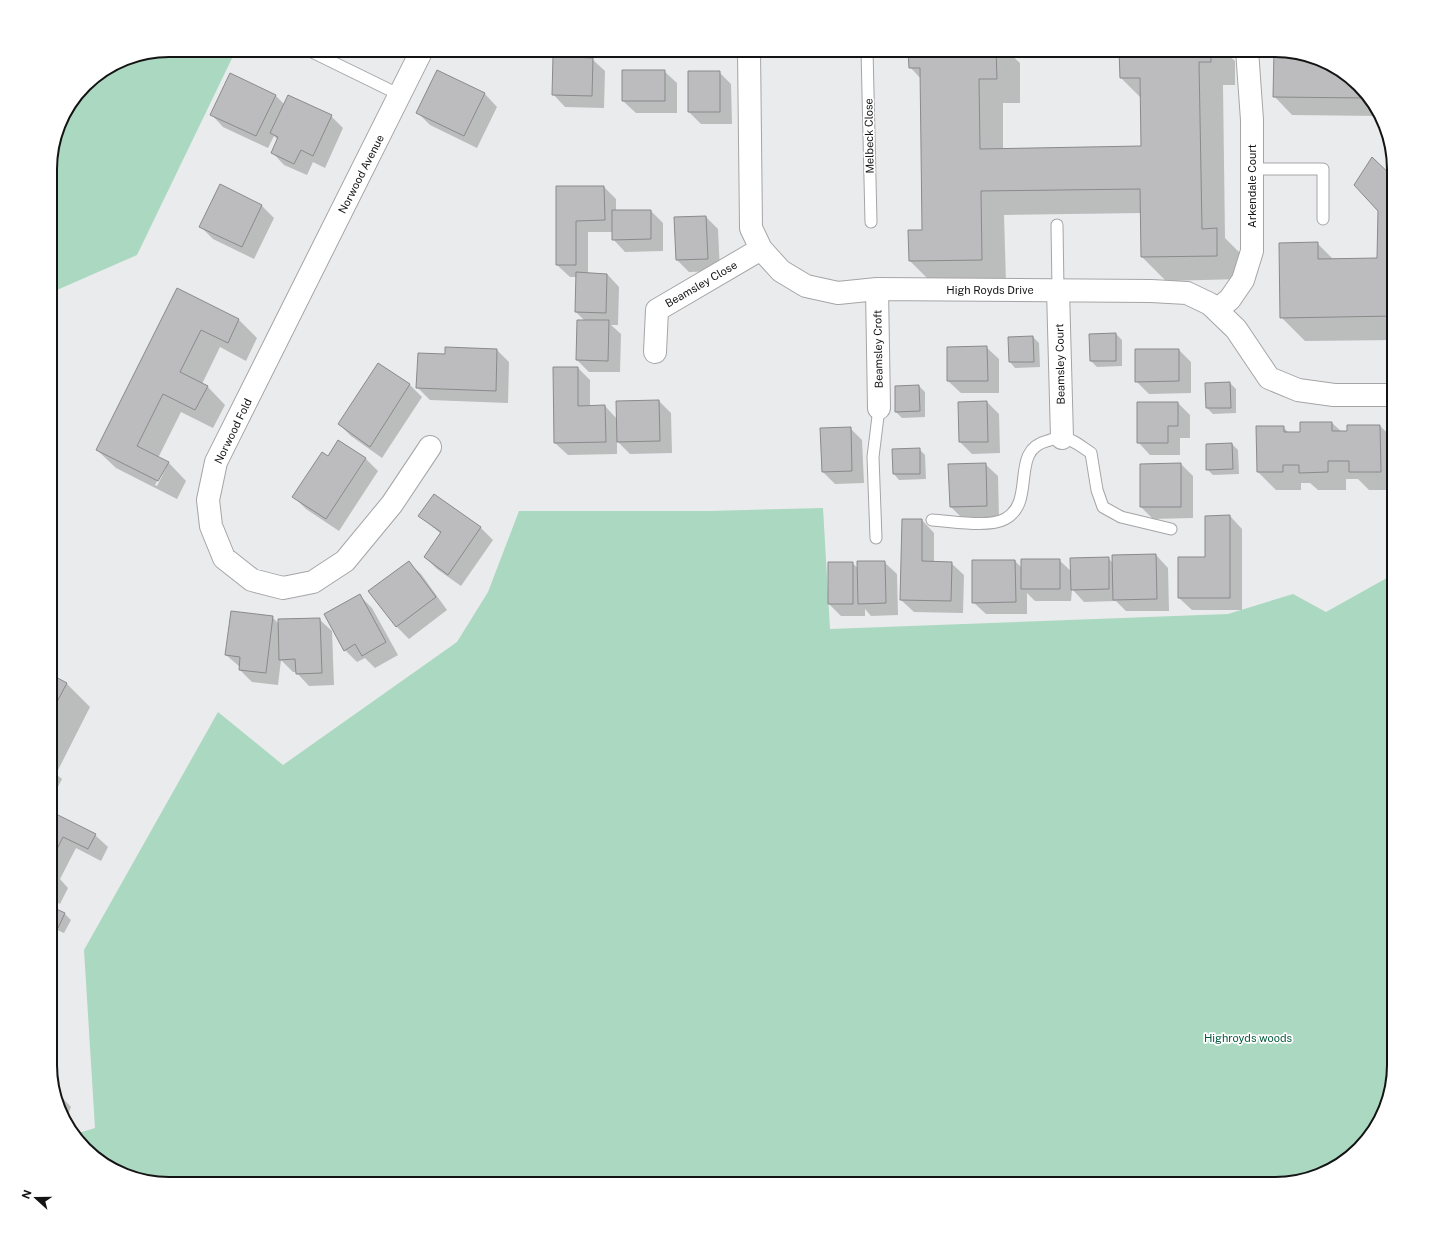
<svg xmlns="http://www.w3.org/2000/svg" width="1444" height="1234" font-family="'Public Sans',sans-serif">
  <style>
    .green { fill: #abd8c1 }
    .shadow { fill: #0003; fill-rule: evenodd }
    .building { fill: #bcbcbe; stroke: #8a8a8c }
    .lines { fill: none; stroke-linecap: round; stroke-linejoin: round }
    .service-casing { stroke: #a5a5a7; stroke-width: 13 }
    .minor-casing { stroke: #a5a5a7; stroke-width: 24 }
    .service { stroke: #fff; stroke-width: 11 }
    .minor { stroke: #fff; stroke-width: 22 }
    .labels { text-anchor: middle; stroke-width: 3.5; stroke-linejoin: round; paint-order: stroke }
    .street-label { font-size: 11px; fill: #141415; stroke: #fff }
    .park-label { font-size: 11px; fill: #005b3d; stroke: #fff }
    .rim { fill: none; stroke: #141415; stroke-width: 2 }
  </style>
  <rect width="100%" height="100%" fill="#eaebec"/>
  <path class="green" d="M169,50H236L137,255L50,293V161L62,117L90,80L124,59Z
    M823,508L830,629L1228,614L1293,594L1326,612L1394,574V1065L1385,1110L1364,1144L1321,1175L1275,1184H169L124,1175L90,1154L75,1134L95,1128L84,950L218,712L283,765L457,642L488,592L519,511H709Z"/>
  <path class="shadow" d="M347,50H360L357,55Z
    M909,50H1006L1020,63V103H1003V149L1142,147L1141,98L1121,78L1120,50H1223L1235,61V85H1223L1225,238L1240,253L1241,279L1166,281L1142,257V213L1004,215L1006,283L934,285L910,261L923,231L921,79L910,67Z
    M1275,50L1320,59L1354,80L1380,116L1292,115L1274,96Z
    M592,59L605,71L604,108L565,107L553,94Z
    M438,71L485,94L497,107L477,148L430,125L417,112Z
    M664,71L677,83V113H636L623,101Z
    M719,72L731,84L732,124H701L689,112Z
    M276,96L284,104L331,116L343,128L325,168L313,162L307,175L284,165L272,152L278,140L274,136L268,148L223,127L211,114Z
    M1394,179V340L1305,341L1281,317L1317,243L1334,260L1378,259Z
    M557,187H604L616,199V211H651L663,223V251L625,252L613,239V232H588V274H607L619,287L618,325H611L621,334L620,372H589L577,360L585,321L576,312L577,277H570L557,265Z
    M261,205L274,218L254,259L213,239L200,226Z
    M706,217L718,229L720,271L689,272L677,260Z
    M177,290L239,320L257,338L246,361L220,347L202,384L207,386L225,405L213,428L181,412L158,458L168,462L186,481L177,499L116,468L97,450ZM164,468H166L157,486L155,485Z
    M1116,334L1122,340V366L1097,367L1091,361Z
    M1033,337L1039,343L1040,367L1015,368L1010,362Z
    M986,347L999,359V393H961L948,381V348Z
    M497,350L509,362L508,403L430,400L417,387L446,355Z
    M1179,350L1191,362V393L1149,394L1136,381Z
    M378,364L410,385L422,397L382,458L351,436L339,424Z
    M578,368L590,380V407L605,406L617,419L659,401L671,413L672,453L630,454L617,441V454L568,455L555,443Z
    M1230,383L1236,389V413L1213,414L1207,408Z
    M919,386L925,392V417L902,418L896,412Z
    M987,402L999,414L1000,453L972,454L960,442L959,403Z
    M1138,403H1178L1190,415V438H1180V455H1150L1138,442Z
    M1332,423L1342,432H1348V426H1380L1394,439V490H1369L1358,479H1346V490H1318L1310,483H1301V490H1276L1258,472L1283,427L1289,433H1301Z
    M850,428L862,440L864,483L835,484L823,472Z
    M339,441L366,459L378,471L339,531L306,509L294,497L328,457Z
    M1232,444L1238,450L1239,474L1213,475L1207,469Z
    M919,449L925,455L926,479L899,480L894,474Z
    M985,464L998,476L999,518L963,519L951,507Z
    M1181,464L1193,476V518L1153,519L1141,507Z
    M420,516L481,528L493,540L461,586L437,569L425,557L441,534Z
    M1230,516L1242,529V610H1192L1179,598L1206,558Z
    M922,520L934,533V562L951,563L964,575L963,613L914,612L901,600Z
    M1156,555L1168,568L1169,611H1126L1116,601L1084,602L1072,589L1071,601H1035L1027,593V614H986L973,602L1015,561L1022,568L1059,560L1072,572L1108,558L1114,564Z
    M408,562L421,574L447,610L409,639L397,627L370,591Z
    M884,562L897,574L898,615L871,616L865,609V616H841L829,604L852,563L858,568Z
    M360,596L372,608L398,655L375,668L365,658L357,662L345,650Z
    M272,617L279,624L319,619L332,631L334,685L309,686L296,672H293L281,660L278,685L252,682L240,670V667L226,655Z
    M50,675L66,683L90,707L56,774L62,779L50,802Z
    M50,812L95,835L108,847L101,861L76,848L60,879L68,888L60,904L50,899Z
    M50,907L65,914L71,920L64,933L50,927Z
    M55,1090L71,1107L65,1122L62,1117Z"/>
  <path class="building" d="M908,50H996L997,79H979L980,149L1141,146L1140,78H1120L1119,50H1211V62H1199L1202,229L1217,228V256L1141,257L1140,189L981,191L982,260L909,261L908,230H922L920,68H909Z
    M1274,50L1320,59L1354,80L1367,98L1273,97Z
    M553,56L593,58L592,96L552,95Z
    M437,70L485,93L464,136L416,113Z
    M622,70H665V101H622Z
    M688,71H720V112H688Z
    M230,73L276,95L256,136L210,115Z
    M288,95L332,115L313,156L301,150L294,164L271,153L278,137L270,133Z
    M1372,157L1394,178V316L1280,318L1279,243L1318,242V259L1377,258L1378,211L1354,185Z
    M220,184L262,205L242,247L199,227Z
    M556,186H604L605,220L576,221V265H556Z
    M612,210H651V239L612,240Z
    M706,216L708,259L676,260L674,217Z
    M576,272L607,274L606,313L575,312Z
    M177,288L239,319L228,343L201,330L180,372L208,386L195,410L163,394L137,446L169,462L158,481L96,450Z
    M577,320H609L608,361L576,360Z
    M1116,333V361H1090L1089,334Z
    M1033,336L1034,362H1009L1008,337Z
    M987,346L988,381H947V347Z
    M445,347L497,349L496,391L416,388L418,353L445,354Z
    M1135,349H1179V381L1135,382Z
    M378,363L410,384L370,447L338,424Z
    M553,367H578V406L605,405L606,442L554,443Z
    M1230,382L1231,408H1206L1205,383Z
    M919,385L920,411L895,412V386Z
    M659,400L660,441L617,442L616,401Z
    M987,401L988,442H959L958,402Z
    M1137,402H1178V426H1168V443H1137Z
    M1300,422H1332V431H1347V425H1380L1381,472H1349V461H1328V472L1299,473V465H1283V472H1257L1256,426H1284V432H1300Z
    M851,427L852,471L822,472L820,428Z
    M338,440L366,458L326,519L292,497L322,452L328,456Z
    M1232,443L1233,469L1206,470V444Z
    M920,448V474H893L892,449Z
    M986,463L987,506L950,507L948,464Z
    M1181,463V507H1140V464Z
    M434,494L481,527L448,575L424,557L441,532L418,516Z
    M1230,515V598H1178V557H1205V516Z
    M902,519H922V561L952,562L951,601L900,600Z
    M1156,554L1157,599L1113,600L1112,555Z
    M1109,557V589L1071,590L1070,558Z
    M1021,559H1060V589H1021Z
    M972,560H1015L1016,602L972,603Z
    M409,561L436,597L396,627L368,591Z
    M857,561H885L886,603L858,604Z
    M828,562H853V604H828Z
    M360,594L386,642L362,656L355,644L344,651L324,614Z
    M231,611L273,616L266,673L239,670L240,657L225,655Z
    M320,618L322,673L296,674L295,659L279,660L278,619Z
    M50,674L67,683L50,715Z
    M50,811L96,834L88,849L63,837L50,863Z
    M50,871L57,875L50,888Z
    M50,906L65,913L58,928L50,924Z"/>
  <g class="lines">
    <g class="service-casing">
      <path id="service" d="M308,50L400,95
        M867,50L871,222
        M1252,169H1323V219
        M1057,225L1058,290
        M932,520C952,521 988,528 1005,519C1037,502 1009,450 1047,441C1051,440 1057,437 1062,438C1072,438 1083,448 1091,453L1097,490L1103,507L1121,517L1171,529
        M876,538L873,457L879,408"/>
    </g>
    <g class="minor-casing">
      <path id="minor" d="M422,50L216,462L208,500L211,526L224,558L252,580L283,588L313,582L345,561L392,504L430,447
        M749,50L751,228L761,249L781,271L806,286L838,293L877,289L1151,291L1187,293L1210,304L1236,329L1269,378L1298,390L1334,395H1394
        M877,289L879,408
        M1058,290L1062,438
        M1217,310L1230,299L1243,280L1252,251V120L1247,50
        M655,352L657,310L761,249"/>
    </g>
    <use href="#service" class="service"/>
    <use href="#minor" class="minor"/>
  </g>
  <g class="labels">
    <g class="street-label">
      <text transform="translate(869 136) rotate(-91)" y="4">Melbeck Close</text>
      <text transform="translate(361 174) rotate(-63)" y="4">Norwood Avenue</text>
      <text transform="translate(1252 186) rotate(-90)" y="4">Arkendale Court</text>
      <text transform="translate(701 284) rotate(-30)" y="4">Beamsley Close</text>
      <text x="990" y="294">High Royds Drive</text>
      <text transform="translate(878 349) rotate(-91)" y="4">Beamsley Croft</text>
      <text transform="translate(1060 364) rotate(-91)" y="4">Beamsley Court</text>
      <text transform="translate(233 431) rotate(-64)" y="4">Norwood Fold</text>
    </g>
    <g class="park-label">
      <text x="1248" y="1042">Highroyds woods</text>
    </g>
  </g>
  <path d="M0 0H1444V1234H0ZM169 57H1275A112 112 0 0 1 1387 169V1065A112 112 0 0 1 1275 1177H169A112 112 0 0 1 57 1065V169A112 112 0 0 1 169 57Z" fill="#fff" fill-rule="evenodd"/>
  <path class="rim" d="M169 57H1275A112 112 0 0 1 1387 169V1065A112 112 0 0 1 1275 1177H169A112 112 0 0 1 57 1065V169A112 112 0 0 1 169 57Z"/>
  <g transform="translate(36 1198) rotate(291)" stroke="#ffffff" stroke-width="3" paint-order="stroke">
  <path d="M0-3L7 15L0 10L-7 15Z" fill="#141415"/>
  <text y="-6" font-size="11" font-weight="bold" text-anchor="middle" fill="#141415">N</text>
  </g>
</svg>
